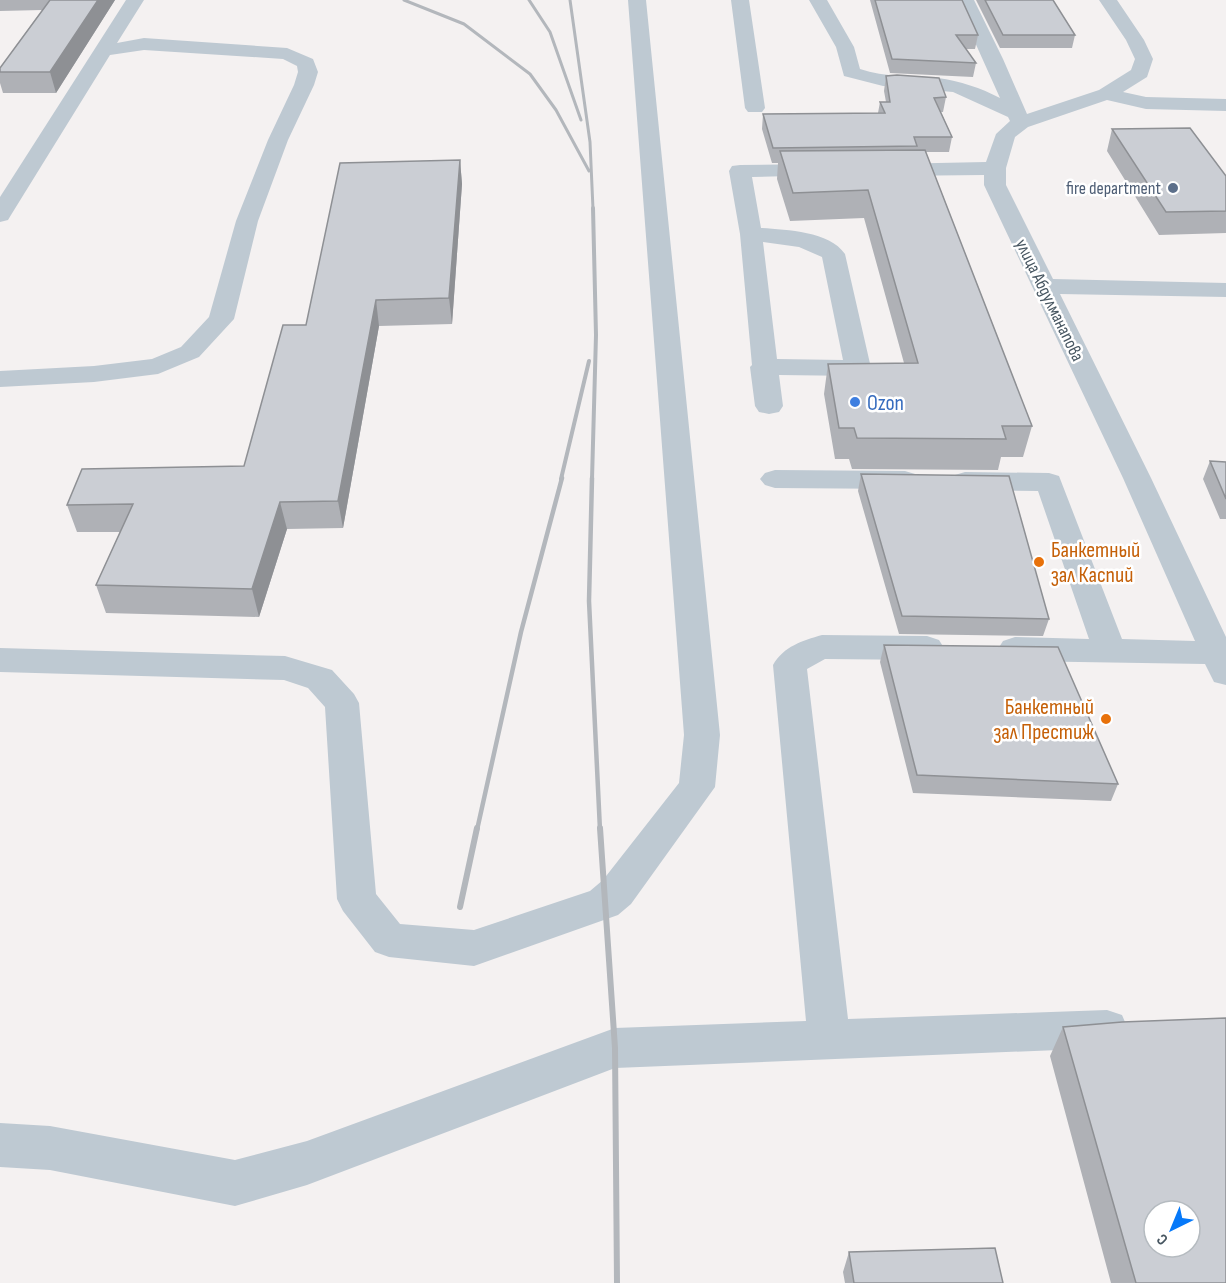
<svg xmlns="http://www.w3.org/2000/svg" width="1226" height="1283" font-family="'Sofia Sans Condensed',sans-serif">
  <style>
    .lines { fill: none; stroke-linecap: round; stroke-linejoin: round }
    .minor { fill: #bec9d2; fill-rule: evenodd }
    .rail-far3 { stroke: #b3b7bc; stroke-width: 3 }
    .rail-far2 { stroke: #b3b7bc; stroke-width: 4 }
    .rail-far1 { stroke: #b3b7bc; stroke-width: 4.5 }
    .rail { stroke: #b3b7bc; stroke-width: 6 }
    .wall { fill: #afb1b6 }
    .shaded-wall { fill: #8e9094 }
    .building { fill: #cbced4; stroke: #8e9094; stroke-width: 1.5; fill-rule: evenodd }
    .service-dot { fill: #5c6f8a; stroke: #fff; stroke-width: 2 }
    .shop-dot { fill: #3f7fe0; stroke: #fff; stroke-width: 2 }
    .food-dot { fill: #e8710a; stroke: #fff; stroke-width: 2 }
    .labels { text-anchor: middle; stroke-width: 5; stroke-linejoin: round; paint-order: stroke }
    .far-service-label { font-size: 18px; fill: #4e5e75; stroke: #fff; text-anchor: end }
    .far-street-label { font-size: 18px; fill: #475661; stroke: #fff }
    .shop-label { font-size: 22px; fill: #366cbe; stroke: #fff; text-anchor: start }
    .food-label { font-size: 22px; fill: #c56008; stroke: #fff; text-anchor: start }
  </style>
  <rect width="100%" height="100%" fill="#f4f1f1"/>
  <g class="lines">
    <path class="minor" d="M126,0H144L117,43L144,38L287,48L313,59L318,72L314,85L288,140L258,221L234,319L199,357L158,374L94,382L0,387V371L94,366L152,359L181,347L209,317L236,221L268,140L294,85L298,72L297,66L283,59L144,50L110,55L11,215L8,220L0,222V197Z
      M628,0H646L720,735L715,787L631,904L618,915L474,966L389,957L375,952L343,911L337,899L325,707L308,688L284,680L0,672V648L285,656L332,670L354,694L359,703L376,894L400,924L474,930L590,891L603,880L679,783L684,735Z
      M731,0H749L765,108L762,112H748L745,108Z
      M809,0H827L854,47L860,69C885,78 912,75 938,78C960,81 981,88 1000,98L956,0H974L1003,59L1027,114L1099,90L1131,70L1135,59L1126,40L1099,0H1117L1144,40L1153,59L1147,77L1123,92L1146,97L1226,99V111L1146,109L1107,100L1028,127L1015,137L1006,168V185L1053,279L1226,283V297L1060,294L1151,478L1226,637V685L1214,682L1205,664L1015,661L1003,657L998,649L1003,641L1015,637L1089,639L1038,491L965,490L955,487L950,481L955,475L965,472L1049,473L1059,476L1122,639L1195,641L1123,478L984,185V175L889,176L881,175L878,170L881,165L889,164L986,162L996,134L1010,121L1008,117L953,92L883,86L844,76L836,47Z
      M822,164L830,165L833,170L830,175L752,177L761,228C786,230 829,231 845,254L871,368L867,374L858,376L779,375L783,406L779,412L769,414L759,412L755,406L750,367L752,365L740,234L729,171L732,166L740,165ZM763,242L799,247L822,257L843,360L777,359Z
      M775,470L905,471L915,474L920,480L915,486L905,489L775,488L765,485L760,479L765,473Z
      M822,635L927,636L939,640L944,648L939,656L927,660L825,659L807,669L848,1019L1107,1010L1122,1015L1128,1029L1122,1043L1107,1048L615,1068L307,1185L235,1206L50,1170L0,1167V1123L50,1126L235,1160L307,1141L615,1028L806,1021L773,665C784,646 802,641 822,635Z"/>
    <path class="rail-far3" d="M404,0L464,24L530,74L556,110L589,171
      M529,0L550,32L581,120
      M570,0L590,142L593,209"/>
    <path class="rail-far2" d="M561,479L589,361
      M592,479L596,335L593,208"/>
    <path class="rail-far1" d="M592,478L589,601L600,830
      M477,830L521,632L562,478"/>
    <path class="rail" d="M600,828L615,1048L617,1283
      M460,907L477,828"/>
  </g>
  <path class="wall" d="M0,0H115L56,93H3L0,83V68L42,10L0,11Z
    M870,0H962L978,35L975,49H965L976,63L973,77L890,73Z
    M976,0H1053L1075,35L1072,48H1000Z
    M886,76L946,97L943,112H941L952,137L949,152H926L1032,426L1023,457H1001L998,470L852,469L849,459H835L824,394L828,364L904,363L864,218L790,221L777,179L778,163H772L762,129L763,114L878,113L880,102H886L884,91Z
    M1112,129L1226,176V233L1159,235L1107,151Z
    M460,160L462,184L452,324L379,326L343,528L287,529L259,617L106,613L96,585L120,532H77L67,505L244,466Z
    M1210,461L1226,462V519H1220L1203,479Z
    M861,474L1049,619L1043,636L899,634L858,491Z
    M884,645L1118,784L1111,801L913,793L880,662Z
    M1063,1027L1226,1283H1111L1050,1056Z
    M849,1252L1003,1283H845L843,1272Z"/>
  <path class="shaded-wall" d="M98,0H115L56,93L50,72Z
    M460,160L462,184L452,324L449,298Z
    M376,300L379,326L343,528L338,501Z
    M280,502L287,529L259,617L252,589Z"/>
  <path class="building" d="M50,0H98L50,72H0V68Z
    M875,0H962L978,35H956L976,63L892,59Z
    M985,0H1053L1075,35H1003Z
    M897,75L939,78L946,97L934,98L952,137H914L917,146L773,148L763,114L885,113L880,102H890L886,76Z
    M1190,128L1226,176V211L1166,212L1112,129Z
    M925,150L1032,426H1002L1006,439L857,438L854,428H839L828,364L918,363L868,190L793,193L780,151Z
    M460,160L449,298L376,300L338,501L280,502L252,589L96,585L133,504L67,505L82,469L244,466L283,325H306L340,163Z
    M1210,461L1226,462V499Z
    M861,474L1009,476L1049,619L902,616Z
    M884,645L1058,647L1118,784L917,775Z
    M1226,1018V1283H1136L1063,1027L1122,1022ZM1154,1211H1190V1247H1154Z
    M995,1248L1003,1283H854L849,1252Z"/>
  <circle class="service-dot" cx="1173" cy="188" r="6"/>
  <circle class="shop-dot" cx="855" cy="402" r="6"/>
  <g class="food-dot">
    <circle cx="1039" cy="562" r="6"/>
    <circle cx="1106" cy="719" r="6"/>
  </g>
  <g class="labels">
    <g class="far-service-label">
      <text x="1161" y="194">fire department</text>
    </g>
    <g class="far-street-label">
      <text transform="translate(1050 300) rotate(64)" y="6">улица Абдулманапова</text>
    </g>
    <g class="shop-label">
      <text x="867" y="410">Ozon</text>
    </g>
    <g class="food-label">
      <text x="1051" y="557">Банкетный<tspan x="1051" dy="25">зал Каспий</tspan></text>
      <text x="1094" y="714" text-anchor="end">Банкетный<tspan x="1094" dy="25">зал Престиж</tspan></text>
    </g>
  </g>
  <g transform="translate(1172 1229) rotate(223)"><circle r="28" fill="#ffffff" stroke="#b5bbc0" stroke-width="1.5"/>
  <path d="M0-4.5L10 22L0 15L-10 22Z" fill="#0679f9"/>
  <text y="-9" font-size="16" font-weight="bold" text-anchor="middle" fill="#475661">С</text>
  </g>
</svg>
